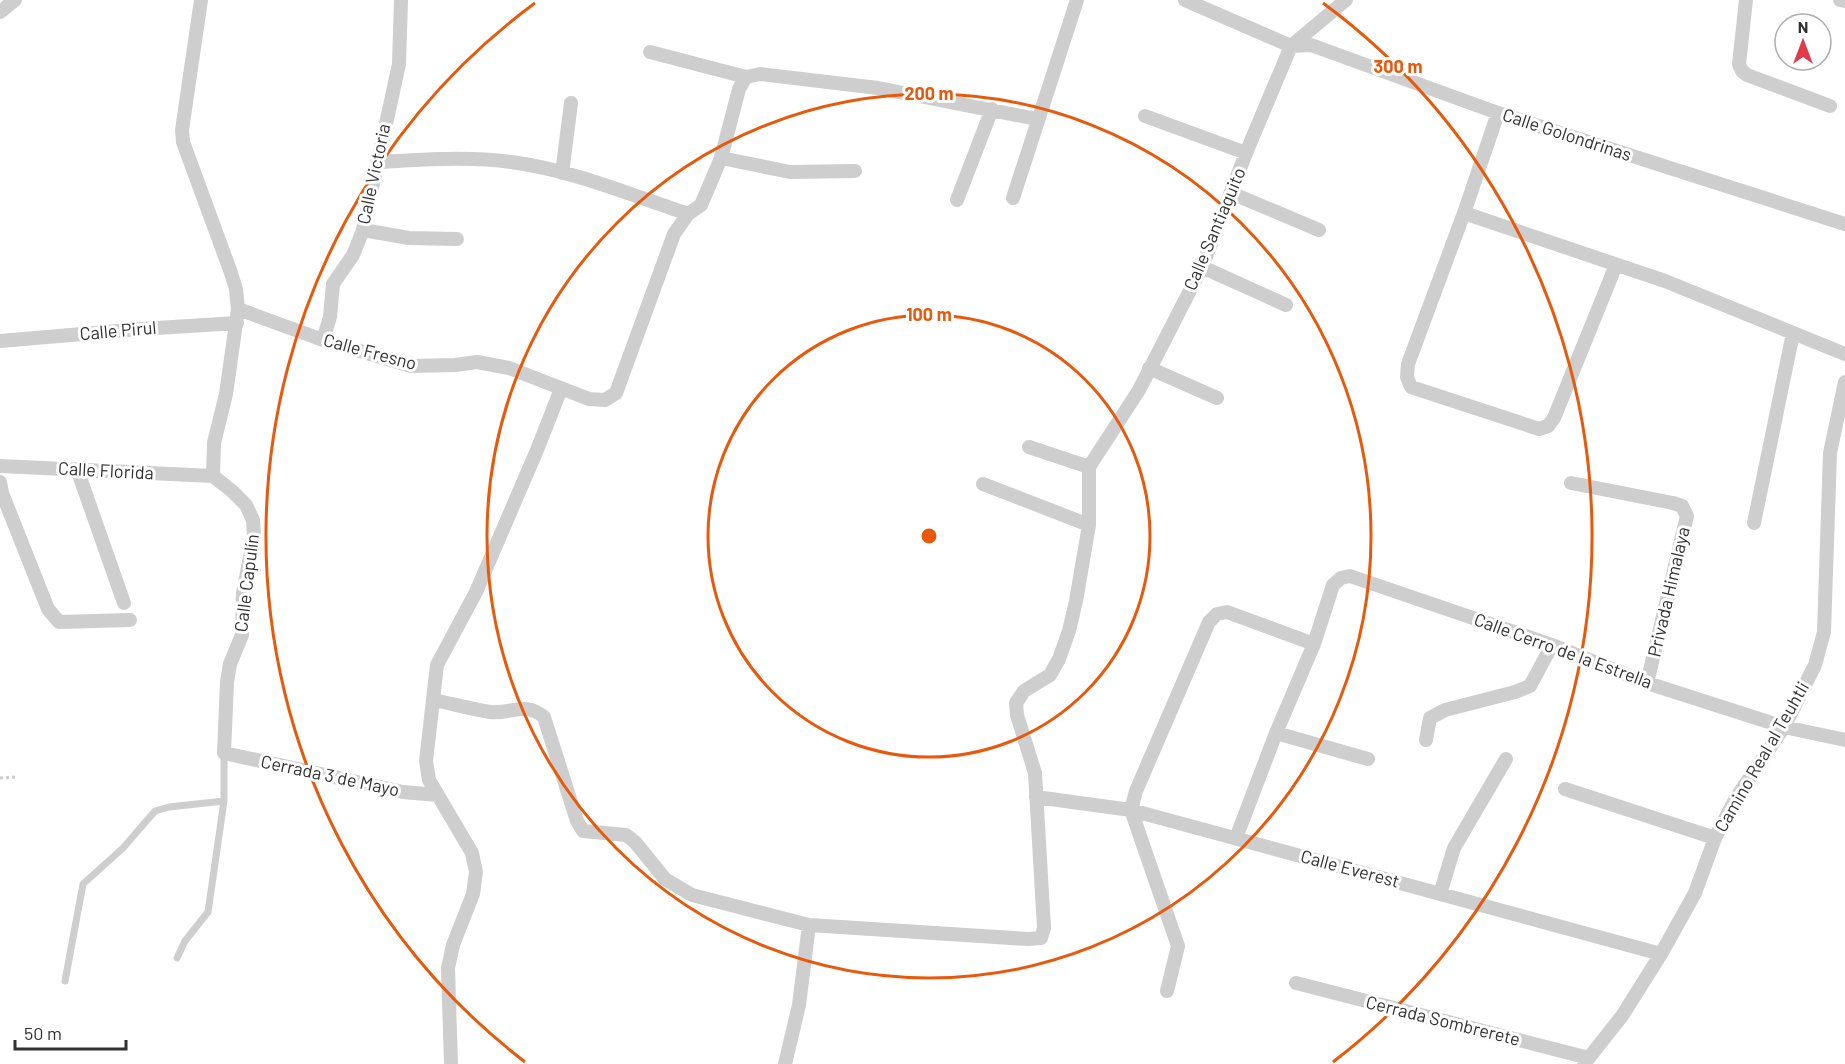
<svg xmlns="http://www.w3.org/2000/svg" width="1845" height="1064" font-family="Barlow,sans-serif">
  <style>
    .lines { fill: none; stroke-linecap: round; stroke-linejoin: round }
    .path { stroke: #cbcbcb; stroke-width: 3; stroke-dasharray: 3 3; stroke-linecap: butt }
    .lane { stroke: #cecece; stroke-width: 7 }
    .street { stroke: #cecece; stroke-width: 14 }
    .ring { fill: none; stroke: #e8590c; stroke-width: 3 }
    .labels { text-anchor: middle; stroke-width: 6; stroke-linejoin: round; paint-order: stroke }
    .street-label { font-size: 18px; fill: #313131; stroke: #fff }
    .centre { fill: #e8590c; stroke: #fff; stroke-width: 3 }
    .ring-label { font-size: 18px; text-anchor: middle; font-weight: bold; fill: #e8590c; stroke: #fff; stroke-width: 6; stroke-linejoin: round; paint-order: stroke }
  </style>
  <rect width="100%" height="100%" fill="#fff"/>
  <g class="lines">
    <path class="path" d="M0,778L18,777"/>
    <path class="lane" d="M177,958L185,941L208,912L224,801V753
      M65,981L83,884L123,848L155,811L169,807L224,801"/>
    <path class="street" d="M201,0L182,130L183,142L230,270L236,289L238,309L226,394L214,443L213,476L232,491L246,505L253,520L254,536L243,593L242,635L230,664L227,682L224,753L403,792L438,795
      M1185,0L1291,46L1311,45L1498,113L1845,224
      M1746,0L1739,64L1742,71L1747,75L1830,106
      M1840,0L1845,1
      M0,12L15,0
      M650,52L746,77L760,74L878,88L1037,119
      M1498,113L1464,213L1408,364L1407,377L1411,387L1539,429L1548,426L1554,418L1616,265
      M1145,116L1246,153
      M721,158L790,172L855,171
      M377,162C421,160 467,156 511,162C572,170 631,195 688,214
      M562,173L571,103
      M1231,193L1319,230
      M1013,198L1077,0
      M957,200L992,109
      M1464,213L1665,281L1845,354
      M363,230L409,238L457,239
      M1202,267L1286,305
      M238,309L323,340L411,366L455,365L477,362L509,368L589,399L605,400L616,393L674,234L688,214L701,205L721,158L739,89L746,77
      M323,340L330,317L333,284L353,255L363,230L399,64L401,0
      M0,341L141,329L237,323
      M1149,368L1217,398
      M1029,447L1089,467
      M0,466L213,476
      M1089,467L1139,390L1202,267L1246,153L1291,46L1346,0
      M77,469L124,603
      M0,482L2,493L48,609L59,622L130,620
      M1571,483L1673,503L1682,506L1687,516L1647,683
      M983,484L1089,525
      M1754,523L1793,333
      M434,700C453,704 472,709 490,712C512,714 525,701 544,717L577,821L583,831L626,835L635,842L665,879L692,895L809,925L1028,939L1041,938L1044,928L1035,773L1017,715L1016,703L1024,691L1050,675L1059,659L1069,631L1076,601L1089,525V467
      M1276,733L1368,759
      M1426,740L1430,718L1445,710L1515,692L1530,686L1552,645
      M1565,789L1715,838
      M1036,797L1131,810L1661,954
      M1236,838L1276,733L1314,644L1333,585L1341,578L1350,576L1552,645L1647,683L1784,727L1845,740
      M1440,894L1454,848L1506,759
      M1296,983L1589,1058
      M1167,991L1178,946L1131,810L1136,791L1209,622L1217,614L1227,612L1314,644
      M451,1064L448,968L453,945L473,894L476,872L472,853L429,780L426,761L437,665L476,592L537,450L561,389
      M785,1064L799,1005L809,925
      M1584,1064L1622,1016L1661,954L1695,893L1715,838L1736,798L1784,727L1815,665L1824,632L1830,453L1845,382"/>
  </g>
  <g class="ring">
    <circle cx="929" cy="536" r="221"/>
    <circle cx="929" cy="536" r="442"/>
    <path d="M525 1062A663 663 0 0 1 535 3M1323 3A663 663 0 0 1 1333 1062"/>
  </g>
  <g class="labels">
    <g class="street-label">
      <text transform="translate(1567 135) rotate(18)" y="6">Calle Golondrinas</text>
      <text transform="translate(374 174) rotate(-78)" y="6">Calle Victoria</text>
      <text transform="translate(1215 229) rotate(-67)" y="6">Calle Santiaguito</text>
      <text transform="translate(118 331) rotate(-5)" y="6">Calle Pirul</text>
      <text transform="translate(370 352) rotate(15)" y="6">Calle Fresno</text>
      <text transform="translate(106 471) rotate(3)" y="6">Calle Florida</text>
      <text transform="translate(247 583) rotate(-83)" y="6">Calle Capulín</text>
      <text transform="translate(1669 592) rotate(-77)" y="6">Privada Himalaya</text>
      <text transform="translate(1563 651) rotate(20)" y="6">Calle Cerro de la Estrella</text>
      <text transform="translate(1762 757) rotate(-60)" y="6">Camino Real al Teuhtli</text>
      <text transform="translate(330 776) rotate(12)" y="6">Cerrada 3 de Mayo</text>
      <text transform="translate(1350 869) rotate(15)" y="6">Calle Everest</text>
      <text transform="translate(1443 1021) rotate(14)" y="6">Cerrada Sombrerete</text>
    </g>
  </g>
  <circle cx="929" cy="536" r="9" class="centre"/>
  <g class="ring-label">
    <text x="1398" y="73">300 m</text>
    <text x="929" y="100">200 m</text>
    <text x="929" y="321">100 m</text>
  </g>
  <g transform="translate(1803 42)"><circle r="28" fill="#ffffff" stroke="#adadad" stroke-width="1.5"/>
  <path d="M0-4.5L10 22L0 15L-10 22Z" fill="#e03b4b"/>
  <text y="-9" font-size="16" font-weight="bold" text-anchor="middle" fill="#313131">N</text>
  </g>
  <path d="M15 1040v9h111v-9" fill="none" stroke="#313131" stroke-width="3"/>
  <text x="24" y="1040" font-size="18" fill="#313131" stroke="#ffffff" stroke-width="4.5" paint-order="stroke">50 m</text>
</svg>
